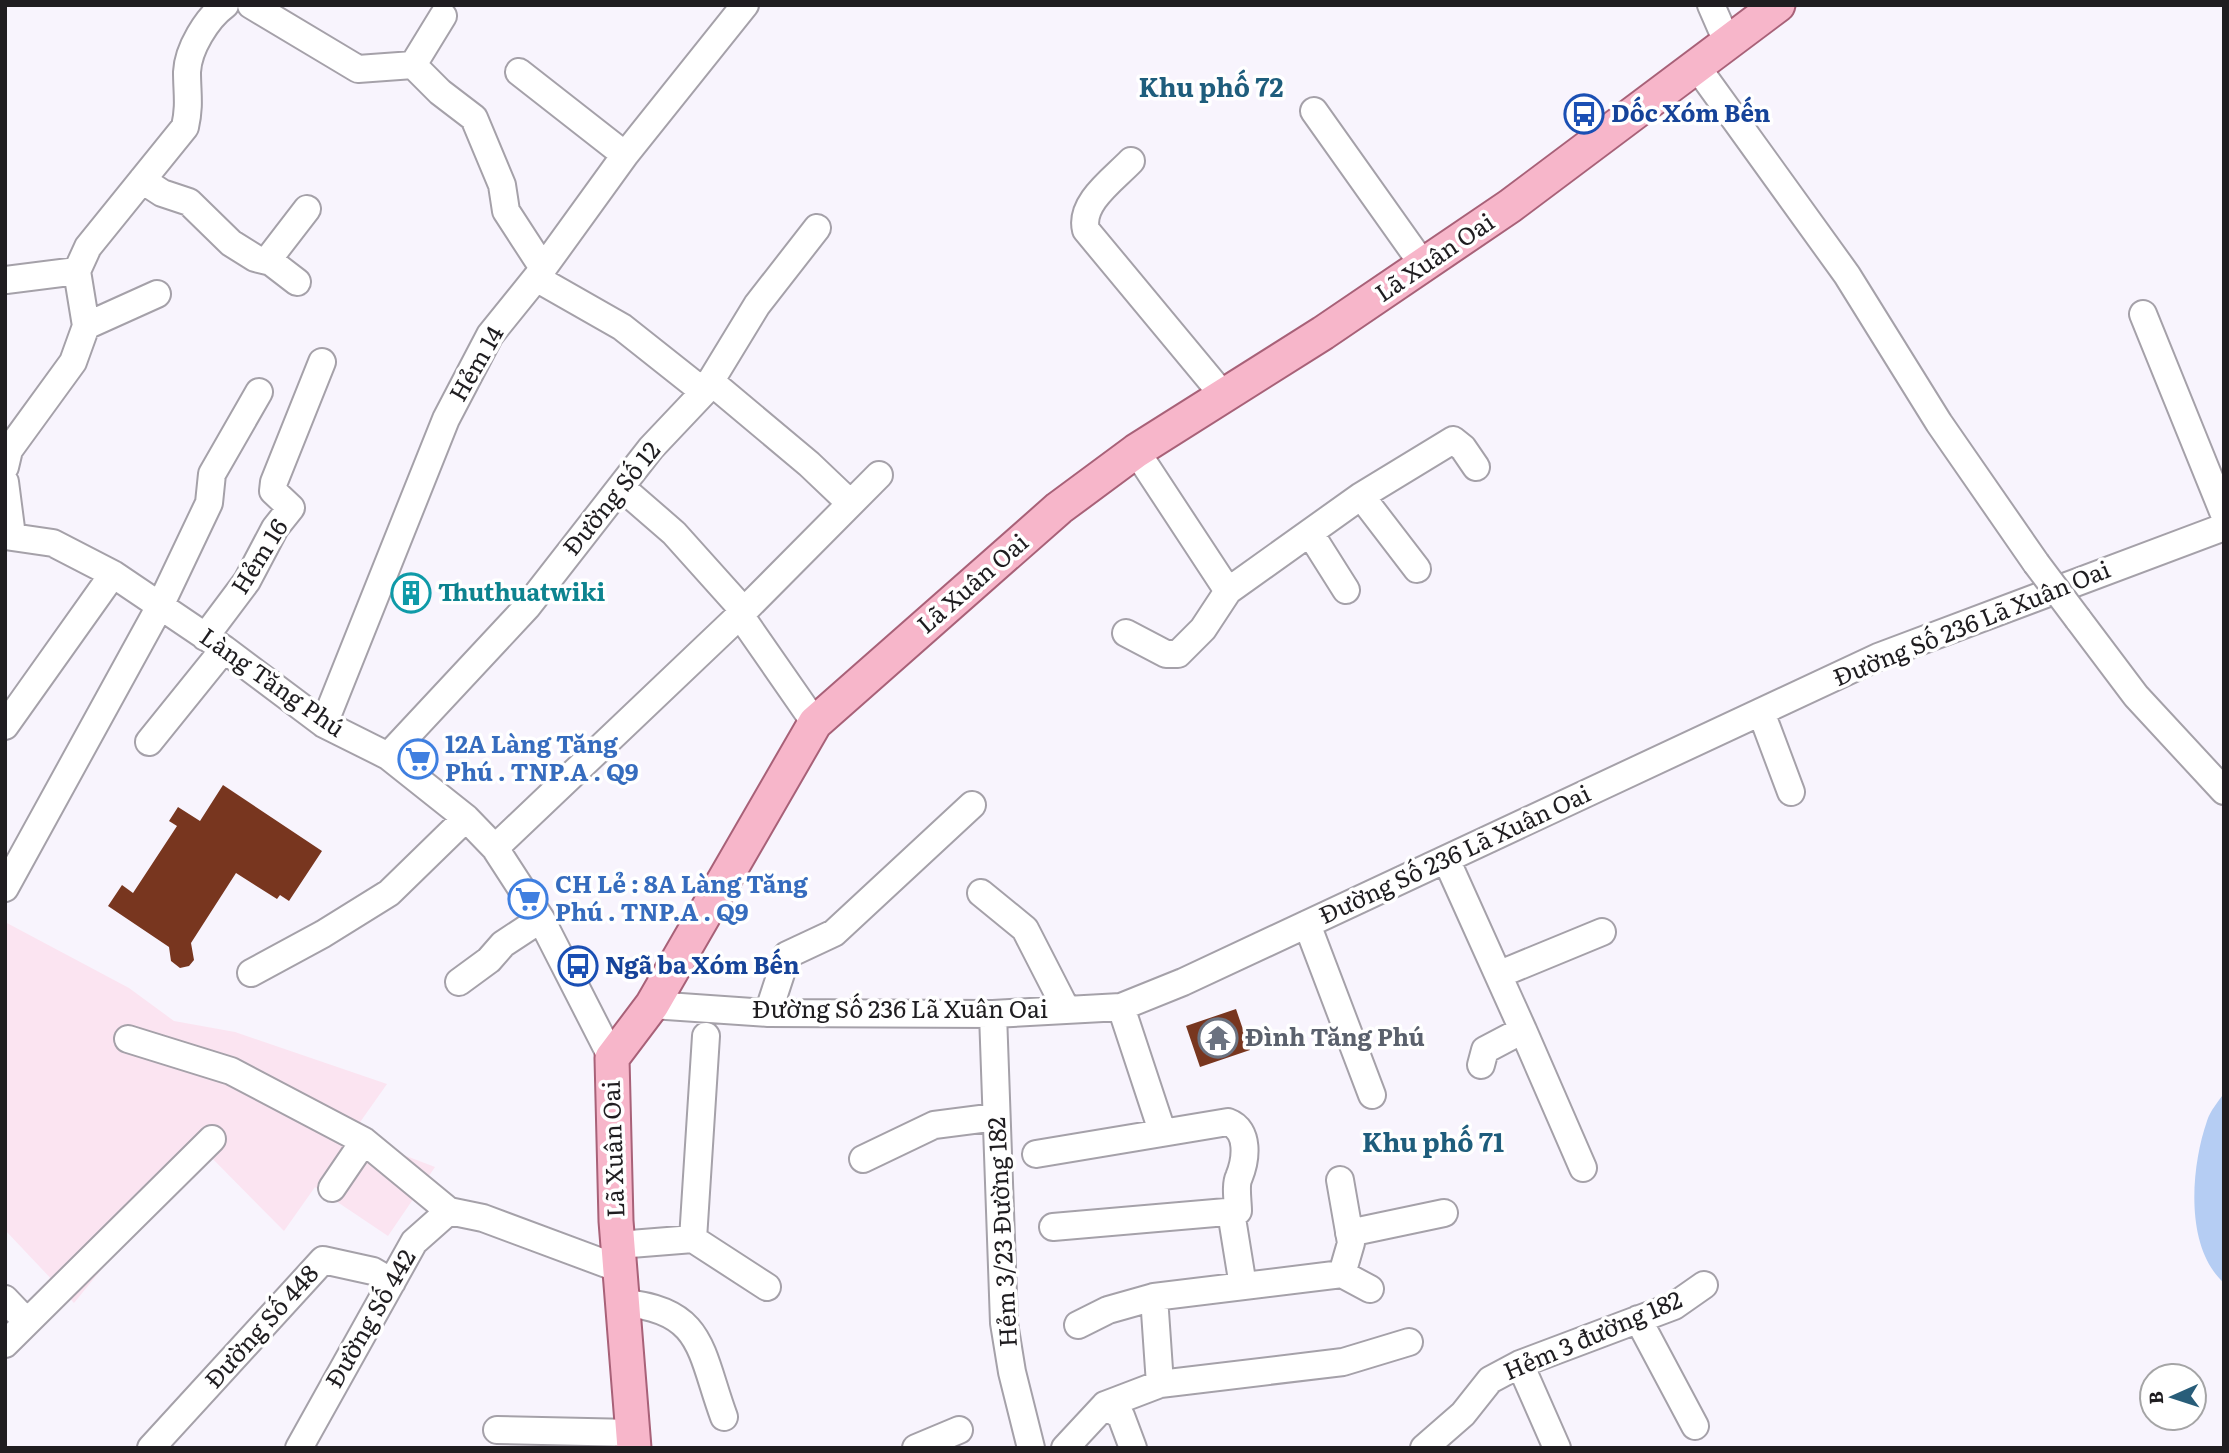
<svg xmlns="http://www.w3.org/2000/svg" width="2229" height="1453" font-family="Literata,serif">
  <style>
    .education { fill: #fbe4f1 }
    .water { fill: #b5cdf3 }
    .building { fill: #78361f }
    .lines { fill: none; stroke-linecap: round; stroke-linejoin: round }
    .minor-casing { stroke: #a5a1a9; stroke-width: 30 }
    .major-casing { stroke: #a86178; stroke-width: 37 }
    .minor { stroke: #fff; stroke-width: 26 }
    .major { stroke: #f7b6ca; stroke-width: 33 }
    .minor-bridge-casing { stroke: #a5a1a9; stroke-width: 30; stroke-linecap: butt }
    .minor-bridge { stroke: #fff; stroke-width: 26 }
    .labels { text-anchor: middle; stroke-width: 7; stroke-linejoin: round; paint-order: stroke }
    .transit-label { font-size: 24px; font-weight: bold; fill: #164399; stroke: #fff; text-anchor: start }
    .street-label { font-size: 24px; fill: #1f1d20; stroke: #fff }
    .culture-label { font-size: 24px; font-weight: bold; fill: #0d838f; stroke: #fff; text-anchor: start }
    .shop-label { font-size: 24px; font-weight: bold; fill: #366cbe; stroke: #fff; text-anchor: start }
    .worship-label { font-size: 24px; font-weight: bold; fill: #5b616d; stroke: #fff; text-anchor: start }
    .neighbourhood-label { font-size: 26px; font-weight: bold; fill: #1e5d7c; stroke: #fff }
  </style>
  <rect width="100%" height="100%" fill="#f8f4fd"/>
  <path class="education" d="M5,922L129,988L174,1021L235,1032L387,1084L351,1135L435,1167L388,1236L315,1187L284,1231L201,1147L74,1303L5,1230Z"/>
  <path class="water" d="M2224,1093V1283C2184,1247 2191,1167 2207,1121C2210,1111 2218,1102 2224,1093Z"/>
  <path class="building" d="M400,576L430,593L422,609L393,593Z
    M223,785L322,851L289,901L280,895L277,899L236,873L191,943L194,960L189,966L180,968L171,961L169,947L108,906L122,885L133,893L177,826L169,821L178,807L200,821Z
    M1236,1009L1250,1050L1200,1067L1186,1026Z"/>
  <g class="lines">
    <g class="minor-casing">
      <path id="minor" d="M251,5L358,69L413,65L443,16
        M1711,5L1728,44
        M413,65L440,92L474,118L502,185L506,211L543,268
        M1697,67L1847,275L1939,423L2036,563
        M1314,111L1424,266
        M625,155L745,5
        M1131,161C1114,179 1079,203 1086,230L1223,395
        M142,180L162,193L189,202L231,243L255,258L271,262L297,282
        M267,261L307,209
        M536,278L622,327L704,392
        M6,280L77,271
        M2143,314L2224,514
        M86,326L157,294
        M710,381L809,464L850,503
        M1136,451L1228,591L1361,496L1417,569
        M5,467L9,450L73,362L86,326L77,271L88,247L185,127C190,105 187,93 187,72C188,49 207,18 225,5
        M5,482L12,536
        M621,487L674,533L744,611
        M1361,496L1453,440L1463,448L1476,467
        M1310,533L1346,590
        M5,536L53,543L113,574L224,649L324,724L388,756L466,818L495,848L541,919L612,1058
        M740,615L815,723
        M2078,619L2136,696L2224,791
        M1126,633L1166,654H1178L1203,629L1228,591
        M205,637L247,581L275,528L291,508L273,491L274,482L322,362
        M1761,712L1791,792
        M324,724L446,419L490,335L536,278L625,155L519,72
        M5,726L113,574
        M149,742L224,649
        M388,756L527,607L651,448L704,392L757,305L817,228
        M495,848L740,615L879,475
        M1446,859L1523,1030L1485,1050L1481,1065
        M5,888L160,606L209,503L212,474L259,392
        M981,893L1025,929L1066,1009
        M1307,924L1372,1095
        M251,973L323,934L389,893L466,818
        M1500,974L1602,932
        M459,982L489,960L503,944L541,919
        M652,1005L768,1013L993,1014L1121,1007L1183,982L1878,657L2224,527
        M1121,1007L1162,1131
        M768,1013L787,955L834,933L972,805
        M993,1014L1004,1323L1012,1372L1031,1448
        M1523,1030L1583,1168
        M128,1039L231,1071L364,1141
        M1036,1154L1228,1122C1250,1130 1246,1160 1239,1177C1235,1185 1238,1202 1238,1211L1053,1227
        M863,1159L934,1125L996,1117
        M1340,1180L1351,1243L1342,1274
        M332,1188L364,1141L449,1211
        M1231,1212L1243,1286
        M1349,1233L1444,1213
        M693,1239L706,1036
        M618,1245L693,1239L767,1287
        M5,1299L27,1322
        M624,1303C704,1310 700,1352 724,1417
        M1638,1319L1695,1426
        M1078,1325L1108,1310L1154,1297
        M5,1344L212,1139
        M1520,1364L1557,1448
        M1160,1384L1154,1297L1342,1274L1370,1289
        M1105,1405L1160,1384L1343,1362L1409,1342
        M497,1430L633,1433
        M151,1448L323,1260L373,1271L392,1282
        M299,1448L414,1242L449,1211L483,1218L620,1269
        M916,1448L959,1430
        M1065,1448L1105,1405L1121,1416L1133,1448
        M1424,1448L1463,1414L1490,1380L1520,1364L1674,1306L1704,1285"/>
    </g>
    <g class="major-casing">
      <path id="major" d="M634,1448L616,1221L612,1058L652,1005L815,723L1059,508L1136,451L1323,333L1510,206L1778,5"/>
    </g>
    <use href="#minor" class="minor"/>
    <use href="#major" class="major"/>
    <g class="minor-bridge-casing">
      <path id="minor-bridge" d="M2036,563L2078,619"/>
    </g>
    <use href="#minor-bridge" class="minor-bridge"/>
  </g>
  <defs>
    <g id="bus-ring" transform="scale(2.0125)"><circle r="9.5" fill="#fff" stroke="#1a4fb4" stroke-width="1.5"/><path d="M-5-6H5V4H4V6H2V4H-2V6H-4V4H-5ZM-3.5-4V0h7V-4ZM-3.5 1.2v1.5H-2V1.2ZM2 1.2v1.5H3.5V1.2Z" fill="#1a4fb4"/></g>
    <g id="building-ring" transform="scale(2.0125)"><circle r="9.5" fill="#fff" stroke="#0f9aa8" stroke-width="1.5"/><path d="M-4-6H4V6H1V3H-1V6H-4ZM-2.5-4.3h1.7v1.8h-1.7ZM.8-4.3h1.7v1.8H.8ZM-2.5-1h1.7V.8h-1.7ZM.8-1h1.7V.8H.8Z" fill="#0f9aa8"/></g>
    <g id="supermarket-ring" transform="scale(2.0125)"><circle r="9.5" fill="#fff" stroke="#3f7fe0" stroke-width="1.5"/><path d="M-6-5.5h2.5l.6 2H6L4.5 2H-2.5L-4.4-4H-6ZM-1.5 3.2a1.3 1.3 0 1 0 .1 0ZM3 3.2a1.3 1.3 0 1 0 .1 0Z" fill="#3f7fe0"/></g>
    <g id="temple-ring" transform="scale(2.0125)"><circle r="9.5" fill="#fff" stroke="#6b7280" stroke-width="1.5"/><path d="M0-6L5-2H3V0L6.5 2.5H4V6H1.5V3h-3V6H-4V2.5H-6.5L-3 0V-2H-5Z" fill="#6b7280"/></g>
  </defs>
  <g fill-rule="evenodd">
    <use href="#bus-ring" x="1584" y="114"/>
    <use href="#building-ring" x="411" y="593"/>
    <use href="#supermarket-ring" x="418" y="759"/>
    <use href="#supermarket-ring" x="528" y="899"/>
    <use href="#bus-ring" x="578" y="966"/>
    <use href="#temple-ring" x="1218" y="1038"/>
  </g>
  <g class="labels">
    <g class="transit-label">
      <text x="1611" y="122">Dốc Xóm Bến</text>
      <text x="605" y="974">Ngã ba Xóm Bến</text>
    </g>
    <g class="street-label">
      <text transform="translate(1435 258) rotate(-34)" y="8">Lã Xuân Oai</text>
      <text transform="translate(477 364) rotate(-60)" y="8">Hẻm 14</text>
      <text transform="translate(612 499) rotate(-51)" y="8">Đường Số 12</text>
      <text transform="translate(260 557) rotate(-58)" y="8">Hẻm 16</text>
      <text transform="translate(973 584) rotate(-41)" y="8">Lã Xuân Oai</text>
      <text transform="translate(1972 624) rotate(-22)" y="8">Đường Số 236 Lã Xuân Oai</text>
      <text transform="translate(272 683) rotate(35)" y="8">Làng Tăng Phú</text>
      <text transform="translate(1455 855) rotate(-25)" y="8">Đường Số 236 Lã Xuân Oai</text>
      <text x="900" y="1018">Đường Số 236 Lã Xuân Oai</text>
      <text transform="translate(614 1149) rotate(-92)" y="8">Lã Xuân Oai</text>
      <text transform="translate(1003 1232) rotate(-93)" y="8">Hẻm 3/23 Đường 182</text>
      <text transform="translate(371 1319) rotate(-60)" y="8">Đường Số 442</text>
      <text transform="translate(262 1327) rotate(-48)" y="8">Đường Số 448</text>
      <text transform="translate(1593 1336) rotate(-23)" y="8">Hẻm 3 đường 182</text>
    </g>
    <g class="culture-label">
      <text x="438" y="601">Thuthuatwiki</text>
    </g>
    <g class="shop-label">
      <text x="445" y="753">12A Làng Tăng<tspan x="445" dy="28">Phú . TNP.A . Q9</tspan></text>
      <text x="555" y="893">CH Lẻ : 8A Làng Tăng<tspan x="555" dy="28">Phú . TNP.A . Q9</tspan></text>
    </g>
    <g class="worship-label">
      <text x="1245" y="1046">Đình Tăng Phú</text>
    </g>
    <g class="neighbourhood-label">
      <text x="1211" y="97">Khu phố 72</text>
      <text x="1433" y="1152">Khu phố 71</text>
    </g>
  </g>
  <rect width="2229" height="1453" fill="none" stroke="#1f1d20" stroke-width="14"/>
  <g transform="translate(2173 1397) rotate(267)"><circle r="33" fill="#ffffff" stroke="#a5a5a6" stroke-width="2"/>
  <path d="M0-5L12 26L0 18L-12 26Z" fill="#285d79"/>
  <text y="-10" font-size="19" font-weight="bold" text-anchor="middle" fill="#1f1d20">B</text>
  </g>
</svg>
